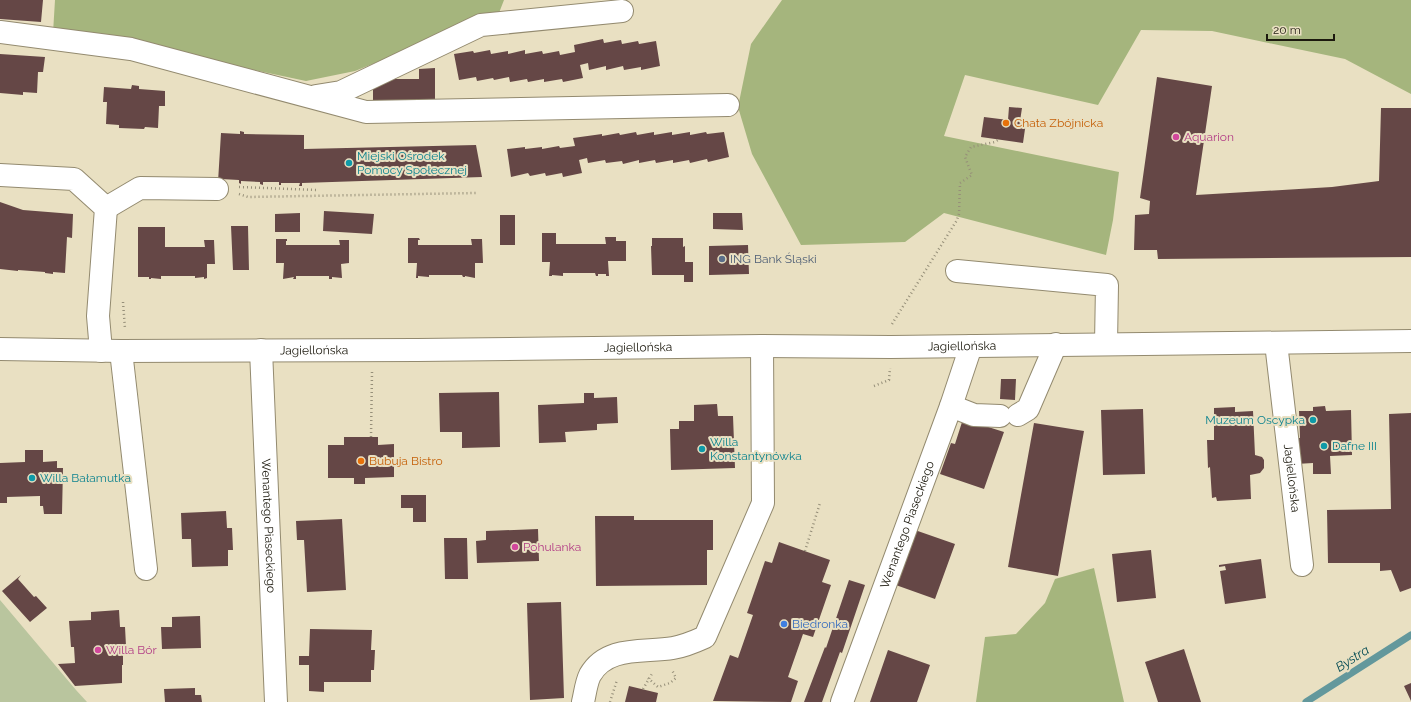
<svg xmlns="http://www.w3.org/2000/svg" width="1411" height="702" font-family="Raleway,sans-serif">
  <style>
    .green { fill: #b9c59e }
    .forest { fill: #a5b57d }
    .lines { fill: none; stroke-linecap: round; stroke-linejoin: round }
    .stream { stroke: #63989c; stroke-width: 7 }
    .building { fill: #654746 }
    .minor-casing { stroke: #938a6f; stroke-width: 24 }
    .path { stroke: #968f79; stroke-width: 2.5; stroke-dasharray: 1 3; stroke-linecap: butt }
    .minor { stroke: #fff; stroke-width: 22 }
    .food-dot { fill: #e8710a; stroke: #e9e0c2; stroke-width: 1.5 }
    .hotel-dot { fill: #d1479c; stroke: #e9e0c2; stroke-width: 1.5 }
    .culture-dot { fill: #0f9aa8; stroke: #e9e0c2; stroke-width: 1.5 }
    .service-dot { fill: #5c6f8a; stroke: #e9e0c2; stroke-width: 1.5 }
    .shop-dot { fill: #3f7fe0; stroke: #e9e0c2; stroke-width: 1.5 }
    .labels { text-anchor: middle; stroke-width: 4; stroke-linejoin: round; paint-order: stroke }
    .food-label { font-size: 12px; fill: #c56008; stroke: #e9e0c2; text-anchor: start }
    .hotel-label { font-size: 12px; fill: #b23c85; stroke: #e9e0c2; text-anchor: start }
    .culture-label { font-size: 12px; fill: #0d838f; stroke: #e9e0c2; text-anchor: start }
    .service-label { font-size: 12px; fill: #4e5e75; stroke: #e9e0c2; text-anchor: start }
    .street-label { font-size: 12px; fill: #1c190e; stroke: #e9e0c2 }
    .shop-label { font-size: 12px; fill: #366cbe; stroke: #e9e0c2; text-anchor: start }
    .water-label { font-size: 13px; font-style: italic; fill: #004a52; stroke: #e9e0c2 }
  </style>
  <rect width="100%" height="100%" fill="#e9e0c2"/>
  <path class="green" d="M0,600L76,690L87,702H0Z"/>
  <path class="forest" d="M55,0H504L497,18L480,21L355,71L306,81L131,44L53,33Z
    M782,0H1411V94L1345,59L1212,31L1141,30L1098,105L965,75L944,136L1119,172L1113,220L1106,255L944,213L905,242L801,245L752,154L738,107L751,44Z
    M1094,568L1124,702H976L985,637L1016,634L1045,603L1055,579Z"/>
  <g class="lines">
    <path class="stream" d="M1306,702L1411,635"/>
  </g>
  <path class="building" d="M0,0H43L41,22L0,19Z
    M603,39L604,43L621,40L622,44L638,41L639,44L656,41L660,66L641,70V67L624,70L623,66L606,70V66L589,70L588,63L580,65L583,78L563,82L562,79L544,82V79L528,82L527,79L510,82L509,77L494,80L493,78L477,81L476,77L459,80L454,54L473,51L474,53L490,50L491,54L508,51V54L525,50V54L542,51L543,54L559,51L560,55L575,52L574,45Z
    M0,54L45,57L43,72H38L37,93L23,92V95L0,93Z
    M435,68V101L373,102V79H419V69Z
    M1157,77L1212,86L1196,195L1332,187L1379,181L1381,108H1411V257L1158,259L1157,250H1134L1135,215L1149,214L1150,201L1140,198Z
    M132,85L139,86V89L165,91V106H159L158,128L145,127L144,129L119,128V125L106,124L107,102H103L104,87L131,89Z
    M1009,107L1022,108L1020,121L1026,122L1023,143L981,137L984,117L1008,120Z
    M240,131L244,132V134L304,135V149L476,145L482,177L302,183V186H299L300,183H281V185H279V182H263V185L260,184V182L241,181V184L239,183V180L221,179L218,182L221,133L240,134Z
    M636,132L637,135L654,132V135L672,132V135L690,132V135L706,132L707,134L724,132L729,157L708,162L707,159L690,163L689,160L673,163V160L656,163L655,160L639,163V160L623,164L622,161L606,163L605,160L588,163L587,158L579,160L582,173L563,177L562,173L546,176L545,173L530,176L528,173L511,177L507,149L525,147V149L542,147V149L559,146L560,148L575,146L573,138L602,134V136L619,133L620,135Z
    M0,202L23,210L73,214L72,238L67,237L65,273L53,272V274L45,273V272L18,270V271L0,269Z
    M324,211L374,214L372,234L323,231Z
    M300,213V232H275V214Z
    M713,213H742L743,230L713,229Z
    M500,215H515V245H500Z
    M231,226H248L249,270H233Z
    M138,227H165V247H205L204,240H214L215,264H207V278L204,279V277L195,278V276H161V279L151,278V279H149V277H138Z
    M542,233H556V244H606L605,237H616V241H626V261H608L609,276H606V274H598V276H596L595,273H563V276L552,275V276H549L550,262H542Z
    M408,238H419L420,240H418V245H472L471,239H482L483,263H475V278L465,276V277H463L462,275H429V277L418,276V278H416L417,263H408Z
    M652,238H683V247L685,246V262H693V282H684V275H652L651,246H652Z
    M276,239H287V241H286V245H340L339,240H349V263L341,264L342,278L332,277V279H329V276H296V279H293L294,277L283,279L284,263H276Z
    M748,245L749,274L709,275V246Z
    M1001,379H1016L1015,400L1000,399Z
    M499,392L500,447L462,448V432H440L439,393Z
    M584,393H594V398L617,397L618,423L597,424V430L565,432L566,442L539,443L538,405L584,403Z
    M717,404L718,416H733L735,468L671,470L670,429H679V421H694V405Z
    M1325,406L1326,411L1351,410L1352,455L1330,456L1331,474H1313V463L1296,464L1295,438H1300L1299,411H1313V407Z
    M1235,407V412L1253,411L1255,455L1262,457L1264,460V468L1260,473L1250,475L1251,499L1217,501L1216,497L1212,498L1210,467L1208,468L1207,440H1214V408Z
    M1143,409L1145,474L1103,475L1101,410Z
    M1411,413V588L1400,592L1391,570L1380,571V563H1328L1327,510L1391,509L1389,414Z
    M963,419L1004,432L984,489L940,474L951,443L955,444Z
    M1034,423L1084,431L1058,576L1008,567Z
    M344,437H378V445L394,444V477L365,478V484H354V478H328V445H344Z
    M25,450H43V462L57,461V468H63L62,514H44L43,506H40V496L7,497V503H0V463L25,462Z
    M401,495H426V522H413V508H401Z
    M226,511L227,528H232L233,550H228V566L192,567L191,539H182L181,513Z
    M595,516H634V520H713V550H707V585L596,586Z
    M342,519L346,590L307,592L304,540H297L296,521Z
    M538,529L539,561L477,563L476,541L486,540V531Z
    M912,529L955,544L935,599L893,584Z
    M444,538H467L468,579H445Z
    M779,542L830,560L822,582L831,585L813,637L803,634L788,677L798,681L791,702L713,701L730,655L738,658L753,615L747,613L765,561L772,563Z
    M1151,550L1156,598L1117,602L1112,554Z
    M1261,559L1266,598L1225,604L1220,571L1226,570L1225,566L1219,567V565Z
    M21,575L18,579L34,597L36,596L47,608L30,622L2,591Z
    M849,580L865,585L842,653L840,652L822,702H804L825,647L826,648Z
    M561,602L564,698L530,700L527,603Z
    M119,610L120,627H125L126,646H121V654L123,653V665H122V683L75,686L58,664L75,663L74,647H71L69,621L91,620V612Z
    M200,616L201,648L162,649L161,627H172V617Z
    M310,629L372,630L371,650H375L374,670H371V682H324V692L309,691V665H299V656H309Z
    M1184,649L1201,702H1158L1145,662Z
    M888,650L930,665L917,702H870Z
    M1411,683V701L1404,686Z
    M629,686L658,693L656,702H625Z
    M195,688V695H201L202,702H165L164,689Z"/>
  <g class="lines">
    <g class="minor-casing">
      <g id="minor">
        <path d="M0,32L131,49L366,112L728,105"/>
        <path d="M316,96L341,92L481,25L622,11"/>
        <path d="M0,175L74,179L106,208L98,316L101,351"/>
        <path d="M106,208L140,188L217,189"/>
        <path d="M957,271L1107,285L1106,344"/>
        <path id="s1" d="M1276,343L1302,565"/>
        <path id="s2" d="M0,349L121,351L418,350L762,346L891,347L1411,341"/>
        <path id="s3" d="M261,350L276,702"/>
        <path d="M121,351L146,569"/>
        <path d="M951,406L974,415L1000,416"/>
        <path d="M1018,415L1028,409L1056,344"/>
        <path d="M583,702C585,694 586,683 590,675C607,645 644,653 673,648C685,646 694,642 705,637L763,503L762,346"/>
        <path id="s4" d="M842,702L951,406L971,346"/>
      </g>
    </g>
    <path class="path" d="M239,187L317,190
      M239,194L248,197L476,193
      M123,302L125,329
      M892,324L957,220L959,214L960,183L972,175L965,157L971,147L995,142L998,140
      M874,386L889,380L890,368
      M371,437L372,372
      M805,551L820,503
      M648,678L658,687L670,683L676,678L672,670
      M643,689L653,672
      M610,702L617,680"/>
    <use href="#minor" class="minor"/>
  </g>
  <g class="food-dot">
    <circle cx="1006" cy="123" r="4"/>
    <circle cx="361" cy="461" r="4"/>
  </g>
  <g class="hotel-dot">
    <circle cx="1176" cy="137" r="4"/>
    <circle cx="515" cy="547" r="4"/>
    <circle cx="98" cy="650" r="4"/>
  </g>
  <g class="culture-dot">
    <circle cx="349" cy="163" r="4"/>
    <circle cx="1313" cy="420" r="4"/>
    <circle cx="1324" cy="446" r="4"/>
    <circle cx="702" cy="449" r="4"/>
    <circle cx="32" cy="478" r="4"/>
  </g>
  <circle class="service-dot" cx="722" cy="259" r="4"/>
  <circle class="shop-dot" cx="784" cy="624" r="4"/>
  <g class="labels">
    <g class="food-label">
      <text x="1014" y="127">Chata Zbójnicka</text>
      <text x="369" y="465">Bubuja Bistro</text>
    </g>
    <g class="hotel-label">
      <text x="1184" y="141">Aquarion</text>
      <text x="523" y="551">Pohulanka</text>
      <text x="106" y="654">Willa Bór</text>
    </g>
    <g class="culture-label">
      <text x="357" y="160">Miejski Ośrodek<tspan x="357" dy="14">Pomocy Społecznej</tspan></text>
      <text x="1305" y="424" text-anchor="end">Muzeum Oscypka</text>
      <text x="710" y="446">Willa<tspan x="710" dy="14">Konstantynówka</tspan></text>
      <text x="1332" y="450">Dafne III</text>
      <text x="40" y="482">Willa Bałamutka</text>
    </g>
    <g class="service-label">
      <text x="730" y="263">ING Bank Śląski</text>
    </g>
    <g class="street-label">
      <text dy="4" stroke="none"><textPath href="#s2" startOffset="962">Jagiellońska</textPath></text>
      <text dy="4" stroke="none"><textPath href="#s2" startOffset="638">Jagiellońska</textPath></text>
      <text dy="4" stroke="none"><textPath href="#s2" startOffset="314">Jagiellońska</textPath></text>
      <text dy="4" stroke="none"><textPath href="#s1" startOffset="136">Jagiellońska</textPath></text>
      <text dy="4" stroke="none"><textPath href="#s4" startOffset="189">Wenantego Piaseckiego</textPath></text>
      <text dy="4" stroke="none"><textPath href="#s3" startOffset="176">Wenantego Piaseckiego</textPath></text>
    </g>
    <g class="shop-label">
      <text x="792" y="628">Biedronka</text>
    </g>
    <g class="water-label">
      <text transform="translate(1352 658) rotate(-33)" y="5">Bystra</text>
    </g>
  </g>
  <path d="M1267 34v6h67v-6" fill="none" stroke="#1c190e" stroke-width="2"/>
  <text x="1273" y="34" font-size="12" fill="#1c190e" stroke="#e9e0c2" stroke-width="3" paint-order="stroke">20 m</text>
</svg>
